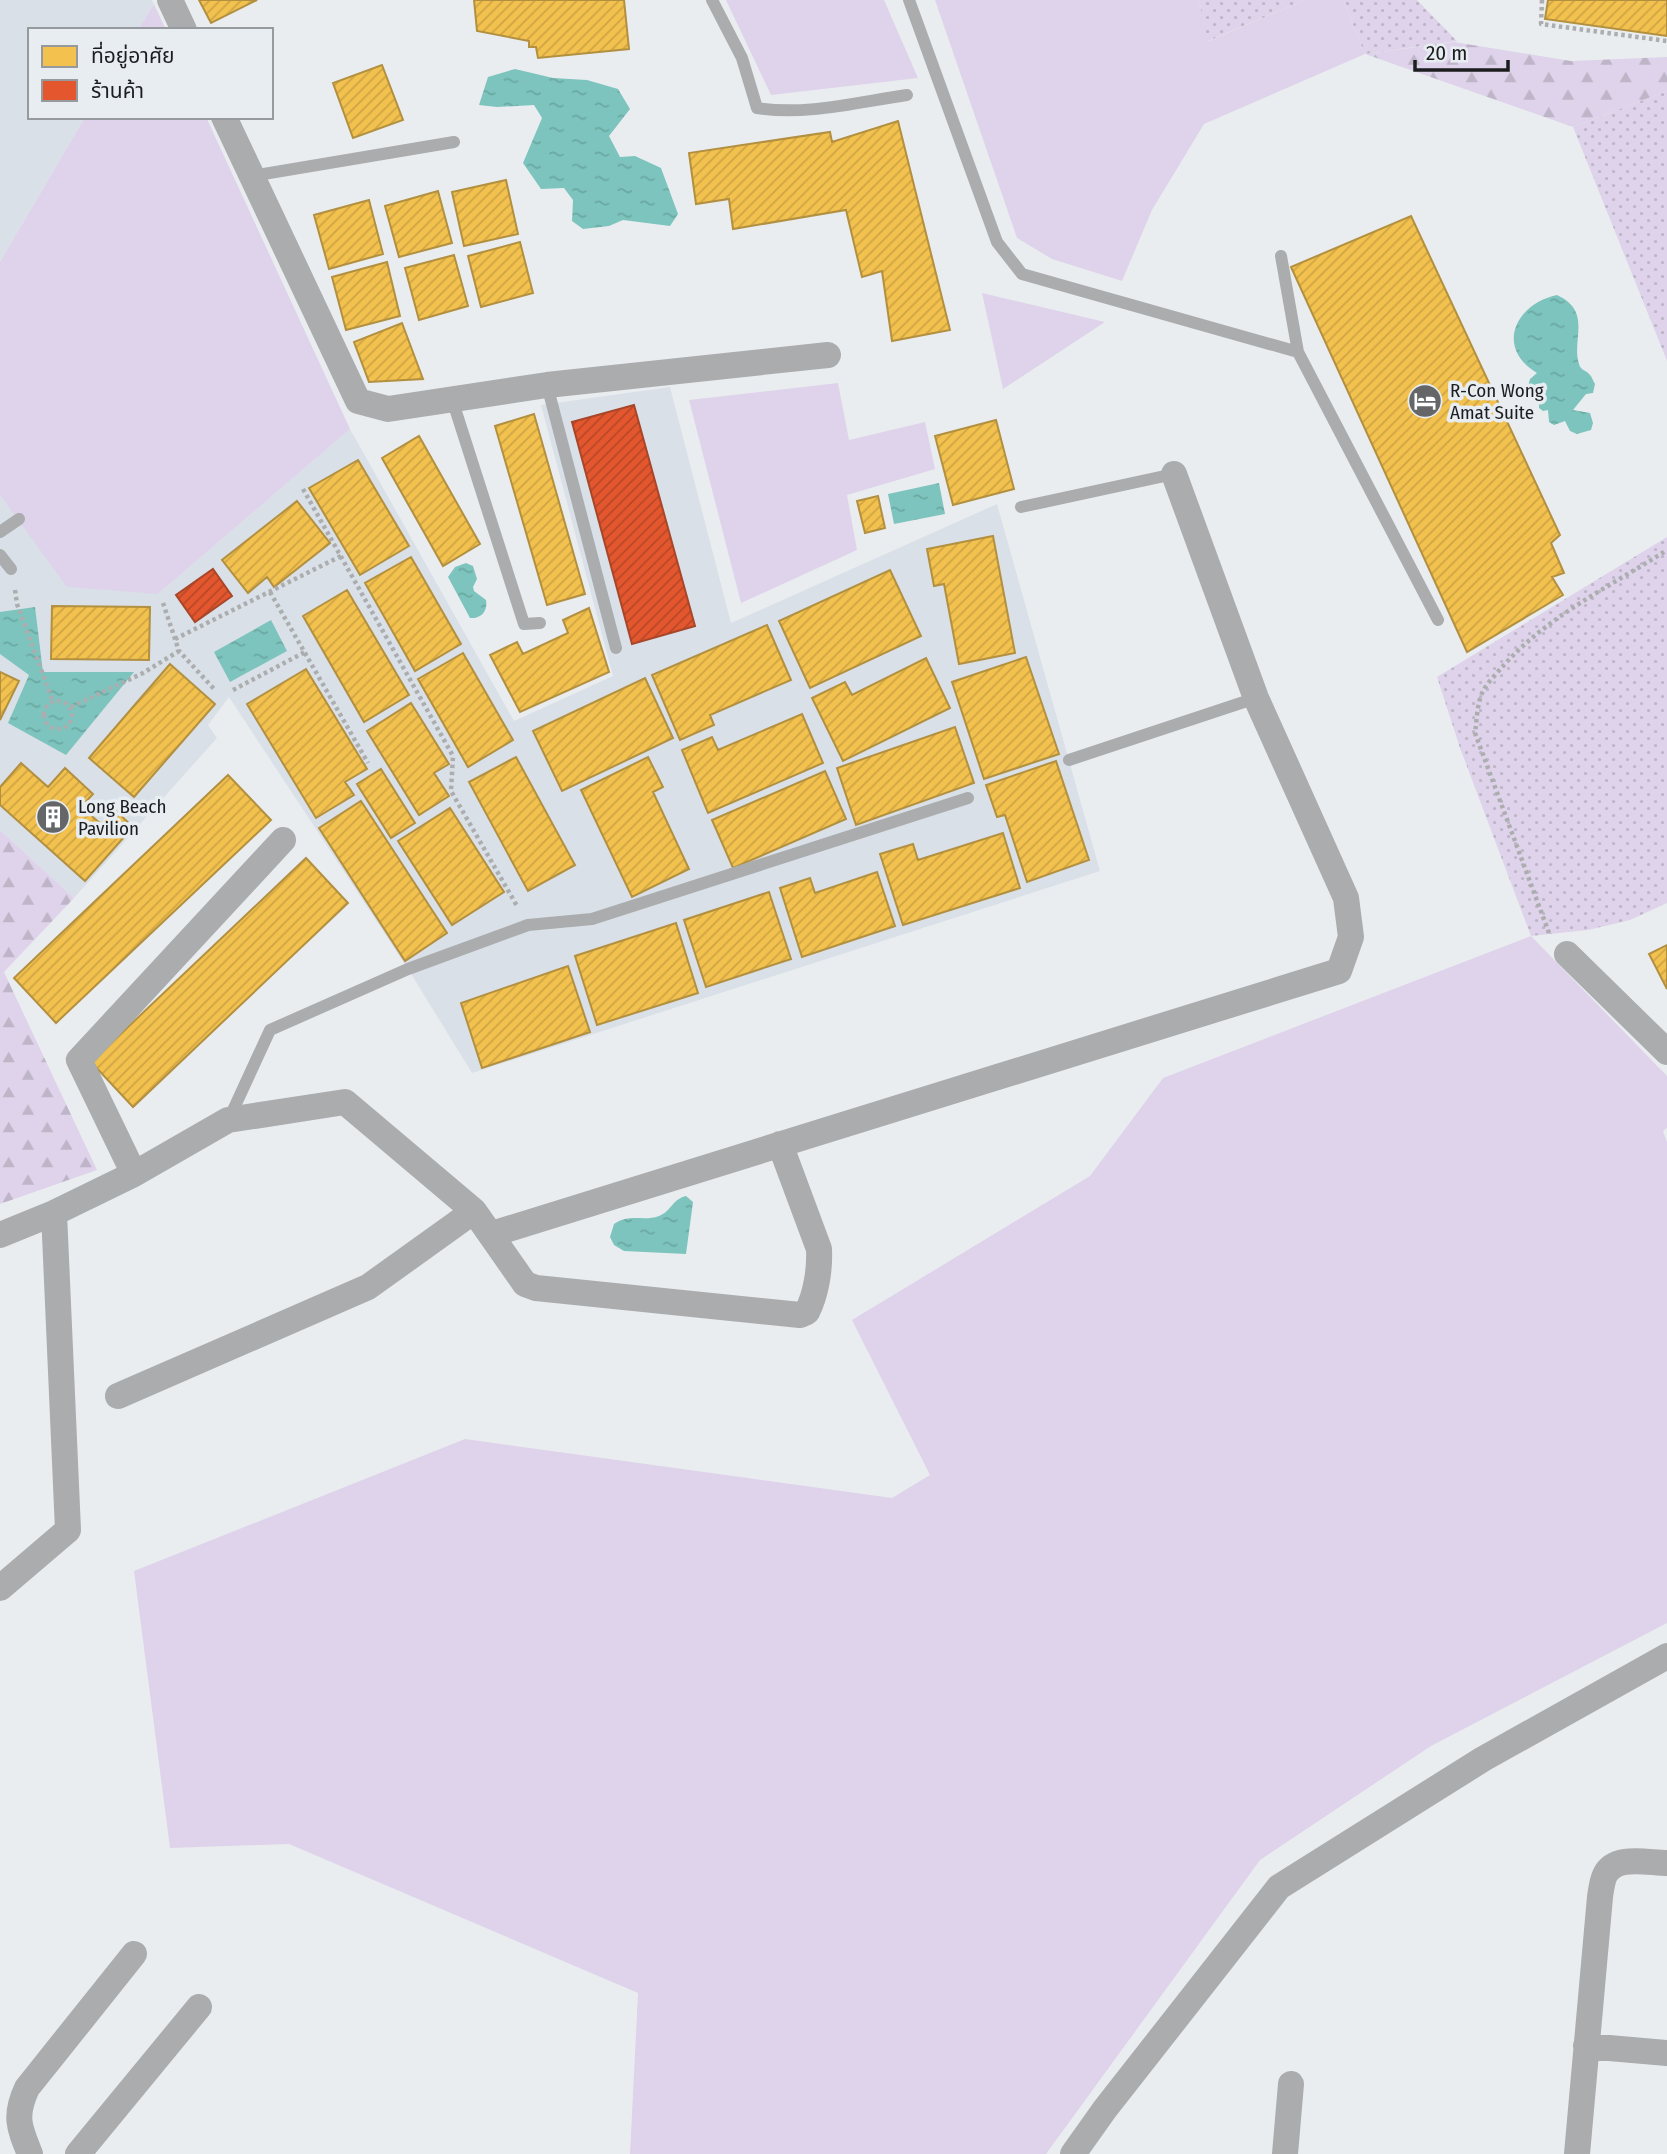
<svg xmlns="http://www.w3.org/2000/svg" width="1667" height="2154" font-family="'Fira Sans Condensed','Noto Sans Thai',sans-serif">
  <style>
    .built { fill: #d9e0e7 }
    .green { fill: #ded3ea }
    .forest { fill: url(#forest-firs) }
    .park { fill: url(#park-dots) }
    .water { fill: url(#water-ripples) }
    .homes { fill: url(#homes-hatch); stroke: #b29040; stroke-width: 2 }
    .shops { fill: url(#shops-hatch); stroke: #a8462a; stroke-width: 2 }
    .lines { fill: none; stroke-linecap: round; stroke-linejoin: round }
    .path { stroke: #acadaf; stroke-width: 4.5; stroke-dasharray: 3.5 3.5; stroke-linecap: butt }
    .service { stroke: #aaacae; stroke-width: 12 }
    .minor { stroke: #aaacae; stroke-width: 26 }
    .labels { text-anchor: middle; stroke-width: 7; stroke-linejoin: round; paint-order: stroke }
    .poi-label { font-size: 19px; fill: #1c1d1f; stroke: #e8edf2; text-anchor: start }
  </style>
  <defs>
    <pattern id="forest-firs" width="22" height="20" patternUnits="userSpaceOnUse" patternTransform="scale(1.75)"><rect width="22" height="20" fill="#ded3ea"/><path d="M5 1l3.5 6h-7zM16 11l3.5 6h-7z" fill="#beb5c8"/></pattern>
    <pattern id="park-dots" width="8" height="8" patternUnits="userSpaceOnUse" patternTransform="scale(1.75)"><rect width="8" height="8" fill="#ded3ea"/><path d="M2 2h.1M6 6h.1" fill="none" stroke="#beb5c8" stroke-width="1.8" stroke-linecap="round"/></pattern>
    <pattern id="water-ripples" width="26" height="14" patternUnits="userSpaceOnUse" patternTransform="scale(1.75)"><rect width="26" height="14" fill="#7cc4bd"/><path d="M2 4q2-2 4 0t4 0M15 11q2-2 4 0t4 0" fill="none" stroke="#6ba8a2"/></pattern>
    <pattern id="homes-hatch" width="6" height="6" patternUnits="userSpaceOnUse" patternTransform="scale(1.75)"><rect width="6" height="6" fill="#f2c14e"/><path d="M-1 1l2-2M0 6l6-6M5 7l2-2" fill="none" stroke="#cfa544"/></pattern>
    <pattern id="shops-hatch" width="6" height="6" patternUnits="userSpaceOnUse" patternTransform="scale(1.75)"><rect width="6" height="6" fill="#e4572e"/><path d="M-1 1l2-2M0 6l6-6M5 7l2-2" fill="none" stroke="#b84727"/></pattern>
  </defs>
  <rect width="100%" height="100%" fill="#eaedf0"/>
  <path class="built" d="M0,0H152L154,4L138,30H30V117H85L0,262Z
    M670,387L731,623L997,504L1100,871L472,1073L408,969L229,697L208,725L217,738L74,898L0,830V494L158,594L350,429L514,721L613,676L541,405Z"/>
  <path class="green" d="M726,0H884L918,78L771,95Z
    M935,0H1199L1209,41L1305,0H1343L1365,54L1204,124L1152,210L1122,281L1052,259L1017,238Z
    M154,4L166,30H138Z
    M85,117H206L350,429L158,594L67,587L0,495V262Z
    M982,293L1105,322L1003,389Z
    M838,383L849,440L925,422L935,469L847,495L857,550L741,603L689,400Z
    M1531,936L1667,1076V1128L1663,1131L1667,1142V1623L1431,1746L1260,1860L1046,2154H630L638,1993L289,1844L170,1848L134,1571L465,1439L892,1498L930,1475L852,1320L1090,1176L1163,1078Z"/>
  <path class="forest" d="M1454,42L1571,61L1667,57V91L1573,127L1365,54Z
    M0,830L74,898L4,972L97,1170L0,1204Z"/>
  <path class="park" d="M1199,0H1305L1208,41Z
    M1343,0H1417L1457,41L1365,54Z
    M1667,91V361L1573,127Z
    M1667,537V903L1630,920L1588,930L1531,936L1460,748L1437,677Z"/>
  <path class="water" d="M515,69L553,78L587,80L618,89L630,109L609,136L620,157L635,156L661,168L678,214L670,226L623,220L609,226L583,229L572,221L573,200L564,188L541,189L523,163L542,118L534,105L497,107L479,105L488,77Z
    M1557,295C1593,312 1571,340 1579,364C1581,371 1585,369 1590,375C1592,377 1593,381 1595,384L1593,393L1586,394L1573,410L1590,413L1593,423L1591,430L1577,434L1570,431L1565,421L1554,425L1549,422L1548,410L1543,411L1539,408V403L1545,400L1542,394L1532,392L1528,386L1530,379L1537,373C1495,348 1515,304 1557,295Z
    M939,483L945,514L894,524L888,494Z
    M466,563L473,566L477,579L473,587L474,591L486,600C488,611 481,619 470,618L448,577L455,567Z
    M35,607L43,672H134L66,755L8,723L29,675L0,654V612Z
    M271,620L287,651L230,682L214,652Z
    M686,1196L693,1202L686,1254L624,1251L614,1245L610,1237L614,1224C631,1213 643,1222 659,1216C672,1211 671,1200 686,1196Z"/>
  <path class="homes" d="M199,0H257L211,23Z
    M474,0H624L629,49L538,58L536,47H529V41L477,31Z
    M1548,0H1667V36L1545,19Z
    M382,65L403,120L353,138L333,83Z
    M898,121L950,330L892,341L882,271L862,277L846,210L733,229L729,199L696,204L689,153L830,132L832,142Z
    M506,180L518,234L464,246L452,192Z
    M438,191L452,243L399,257L385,206Z
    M369,200L383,254L329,269L314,215Z
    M1411,216L1560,535L1551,543L1564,573L1552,577L1563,595L1467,652L1291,267Z
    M520,242L533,293L481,307L468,256Z
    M454,255L468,306L419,320L405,268Z
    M387,262L400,316L346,330L332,277Z
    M402,323L423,379L369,382L354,342Z
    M534,414L585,594L547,605L495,426Z
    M996,420L1014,489L953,505L935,436Z
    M419,436L480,544L443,566L382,458Z
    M358,460L409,546L360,575L309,488Z
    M878,496L885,528L865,533L857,501Z
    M297,501L330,543L274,587L267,577L248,593L222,560Z
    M993,536L1015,653L959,664L944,584L934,586L927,549Z
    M411,557L461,644L415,671L365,583Z
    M890,570L921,636L810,688L779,621Z
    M347,590L409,695L364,722L303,616Z
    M52,606L150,607L149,660L51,659Z
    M589,608L609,672L520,712L490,655L517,642L523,654L568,633L563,620Z
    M767,625L791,680L710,715L714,725L680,740L652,675Z
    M463,653L513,740L468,767L418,679Z
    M1026,657L1059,754L984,779L952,682Z
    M926,658L950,708L843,761L812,698L845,682L852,695Z
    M170,664L215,704L134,797L89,758Z
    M306,669L367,769L345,782L354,795L316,818L247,704Z
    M0,672L19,681L0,720Z
    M645,678L673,738L562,791L533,731Z
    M411,703L449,764L434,773L449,796L419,815L367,731Z
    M802,714L823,763L708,813L682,750L712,737L718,750Z
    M955,727L974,783L856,825L837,768Z
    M516,757L575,865L528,891L469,782Z
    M648,757L663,787L653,792L689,869L632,897L581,790Z
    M1056,761L1089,860L1027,882L1005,815L997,817L986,785Z
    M21,763L48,787L65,768L93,794L81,807L101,824L114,809L133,827L85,881L0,805V787Z
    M381,769L415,823L391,838L357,784Z
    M825,771L846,819L733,868L712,820Z
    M228,775L271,820L56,1023L14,978Z
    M361,801L447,933L405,961L319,828Z
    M450,808L504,892L452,925L398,841Z
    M1003,833L1020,888L903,925L880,854L913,844L918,860Z
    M306,858L348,903L133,1107L91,1062Z
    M877,872L895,926L802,957L780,888L810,878L815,893Z
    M769,892L791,959L706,987L684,920Z
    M676,923L698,993L597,1025L575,956Z
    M1667,945V989L1649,954Z
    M568,966L590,1032L482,1068L461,1003Z"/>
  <path class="shops" d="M634,405L695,626L632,644L572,422Z
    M213,569L232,596L195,622L176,595Z"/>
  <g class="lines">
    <path class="path" d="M1542,0L1541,24L1667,41
      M303,489L453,756L451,791L517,906
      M15,590L17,604L53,702
      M270,592L368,763
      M163,603L179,651L215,690
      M175,639L341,556
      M233,690L305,652
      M44 715a14 14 0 1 1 28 0a14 14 0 1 1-28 0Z
      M71,707L143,673L179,651
      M1549,933L1475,733C1477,719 1477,703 1483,691C1488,682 1497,673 1504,665C1549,615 1611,586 1667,550"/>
    <path class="service" d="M712,0L742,58L757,108C805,116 858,102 907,95
      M909,0L997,242L1022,274L1298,352L1438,620
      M252,176L454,142
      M1281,256L1298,352
      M547,385L616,648
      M452,399L524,624L540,623
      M1021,507L1174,474
      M0,532L19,519
      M0,555L11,569
      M1069,760L1256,698
      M229,1119L270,1030L408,969L528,925L592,919L968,798"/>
    <path class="minor" d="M170,0L184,30
      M224,117L358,401L388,409L547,385L828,355
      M1567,954L1667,1052
      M134,1174L79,1060L283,840
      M492,1234L1339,971L1351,937L1346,898L1256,698L1174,474
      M0,1235L54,1213L134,1174L228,1120L345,1102L474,1211L525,1284L536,1288L800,1315L807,1312C816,1294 820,1270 819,1249L780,1144
      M118,1396L368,1287L474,1211
      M0,1588L68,1530L54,1213
      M1586,2046L1667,2053
      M30,2154C19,2127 14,2116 27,2088L134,1954
      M78,2154L199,2007
      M1073,2154L1105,2109L1279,1887L1483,1759L1667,1656
      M1285,2154L1291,2084
      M1577,2154L1600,1897C1601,1890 1602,1881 1605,1875C1615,1854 1648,1863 1667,1863"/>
  </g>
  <defs>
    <g id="hotel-disc" transform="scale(1.75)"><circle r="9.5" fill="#646668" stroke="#e8edf2"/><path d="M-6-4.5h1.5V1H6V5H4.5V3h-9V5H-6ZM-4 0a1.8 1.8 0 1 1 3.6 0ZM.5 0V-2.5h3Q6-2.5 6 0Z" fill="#fff"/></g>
    <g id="building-disc" transform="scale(1.75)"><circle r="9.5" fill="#646668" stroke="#e8edf2"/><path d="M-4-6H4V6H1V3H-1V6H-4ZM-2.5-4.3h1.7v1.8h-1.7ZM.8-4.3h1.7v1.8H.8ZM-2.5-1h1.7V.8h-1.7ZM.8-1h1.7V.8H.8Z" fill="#fff"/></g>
  </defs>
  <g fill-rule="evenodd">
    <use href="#hotel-disc" x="1425" y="401"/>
    <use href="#building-disc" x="53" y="817"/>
  </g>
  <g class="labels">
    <g class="poi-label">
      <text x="1450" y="397">R-Con Wong<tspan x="1450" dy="22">Amat Suite</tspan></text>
      <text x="78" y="813">Long Beach<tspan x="78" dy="22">Pavilion</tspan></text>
    </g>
  </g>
  <rect x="28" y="28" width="245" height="91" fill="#e8edf2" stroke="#969a9e" stroke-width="2"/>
  <rect x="42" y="46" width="35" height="21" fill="#f2c14e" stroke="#969a9e" stroke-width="2"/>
  <text x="91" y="63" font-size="21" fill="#1c1d1f">ที่อยู่อาศัย</text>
  <rect x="42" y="80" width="35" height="21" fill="#e4572e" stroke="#969a9e" stroke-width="2"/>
  <text x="91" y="98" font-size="21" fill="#1c1d1f">ร้านค้า</text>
  <path d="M1415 60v10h93v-10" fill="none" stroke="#1c1d1f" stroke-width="3.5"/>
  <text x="1426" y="60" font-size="21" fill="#1c1d1f" stroke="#e8edf2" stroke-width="5" paint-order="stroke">20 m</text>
</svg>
